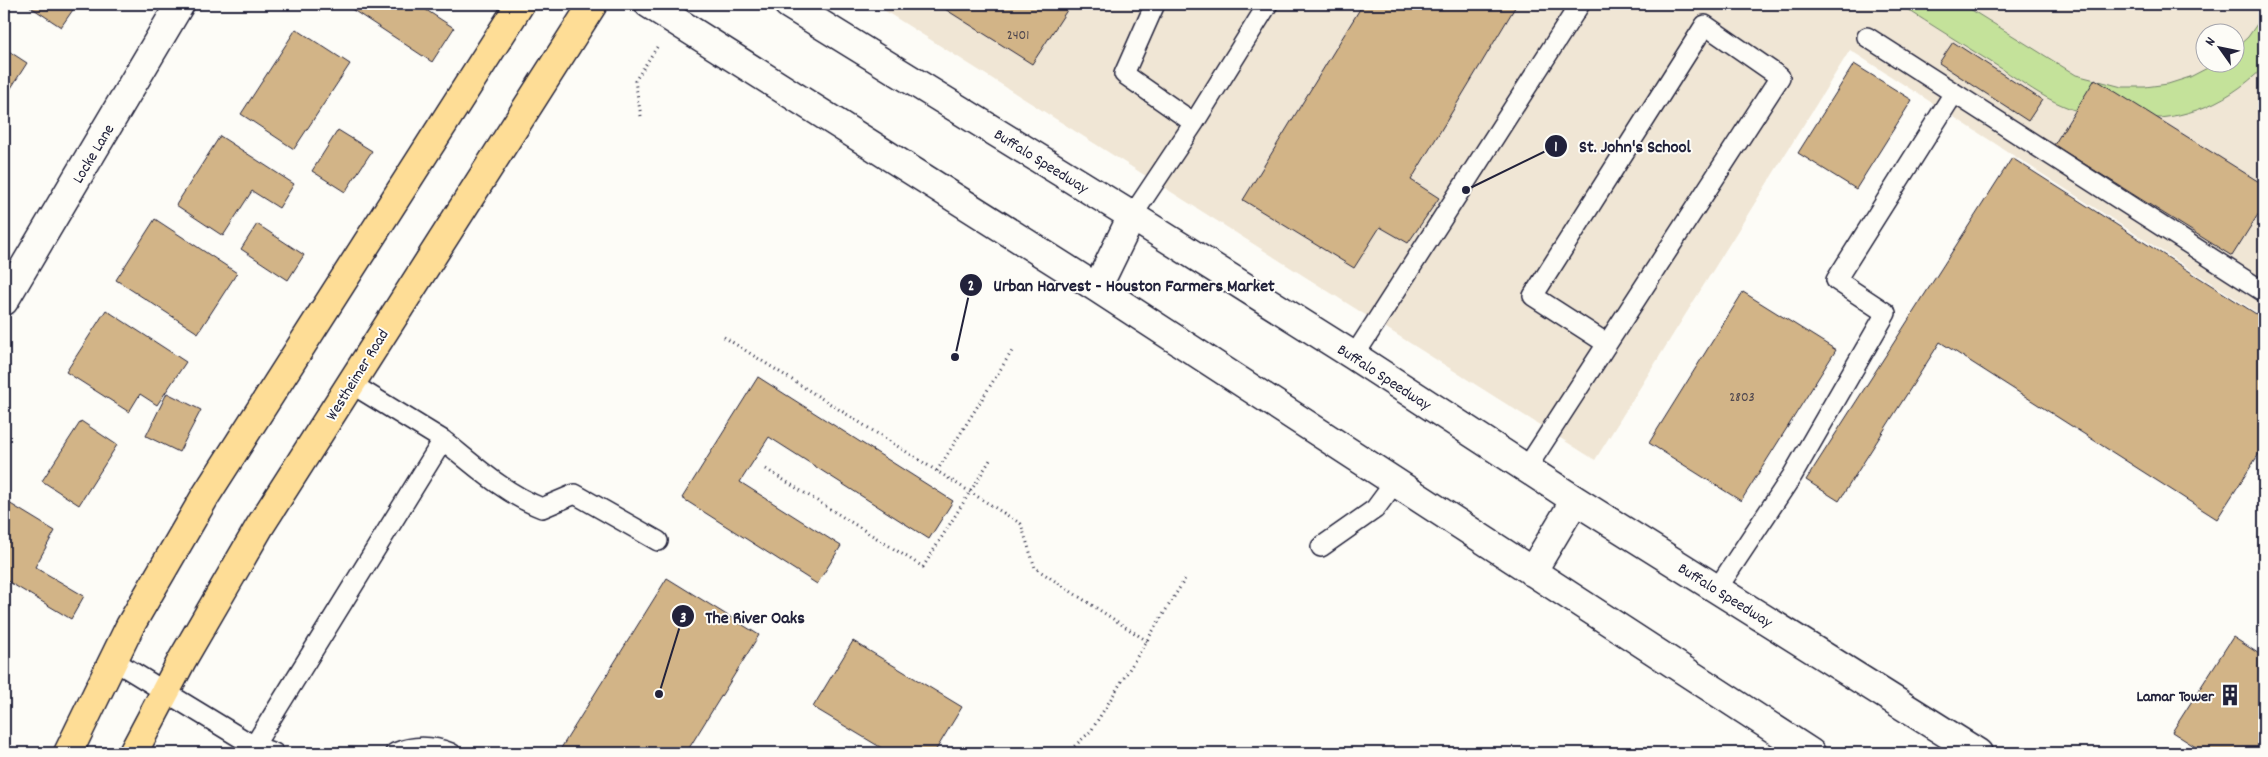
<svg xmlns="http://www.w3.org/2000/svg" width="2268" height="757" font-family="Dekko,sans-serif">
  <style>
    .built { fill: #f0e6d5; fill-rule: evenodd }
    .green { fill: #c4e29a; stroke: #73826a }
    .building { fill: #d2b487; stroke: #22223b }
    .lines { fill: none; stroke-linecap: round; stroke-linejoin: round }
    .service-casing { stroke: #22223b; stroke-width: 22 }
    .minor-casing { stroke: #22223b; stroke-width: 31 }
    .secondary-casing { stroke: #22223b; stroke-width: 31 }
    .primary-casing { stroke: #22223b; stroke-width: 31 }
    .path { stroke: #22223b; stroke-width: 3; stroke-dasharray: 1 4; stroke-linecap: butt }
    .service { stroke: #fdfcf7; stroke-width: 19 }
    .minor { stroke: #fdfcf7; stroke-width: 28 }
    .secondary { stroke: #fdfcf7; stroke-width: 28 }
    .primary { stroke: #fedd96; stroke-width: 28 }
    .labels { text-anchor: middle; stroke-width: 4; stroke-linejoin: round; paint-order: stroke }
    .number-label { font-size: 14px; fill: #4e464e }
    .street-label { font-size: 16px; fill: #22223b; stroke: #fdfcf7 }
    .poi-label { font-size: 16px; font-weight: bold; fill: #22223b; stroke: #fdfcf7; text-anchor: end }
    .leader { fill: none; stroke: #22223b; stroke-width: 2 }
    .callout-dot { fill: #22223b; stroke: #fdfcf7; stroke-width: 2 }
    .mark-label { font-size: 15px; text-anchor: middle; font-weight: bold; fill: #fff }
    .callout-label { font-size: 18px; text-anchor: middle; font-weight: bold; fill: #22223b; stroke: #fdfcf7; stroke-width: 4; stroke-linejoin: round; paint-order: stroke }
  </style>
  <rect width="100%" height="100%" fill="#fdfcf7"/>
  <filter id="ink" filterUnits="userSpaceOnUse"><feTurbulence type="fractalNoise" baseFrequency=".02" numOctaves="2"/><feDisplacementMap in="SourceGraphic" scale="10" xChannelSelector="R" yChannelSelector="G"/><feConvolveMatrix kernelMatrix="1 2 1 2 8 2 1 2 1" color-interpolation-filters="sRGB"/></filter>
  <g filter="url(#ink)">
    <path class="built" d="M874,4H2264V317L1850,50L1595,460ZM2206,32H2236V62H2206Z"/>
    <path class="green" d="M1899,4H1962L2076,75L2122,87H2145L2168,84L2190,77L2217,63L2236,62V48L2248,37L2264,14V67C2222,108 2177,123 2119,118C2100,116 2082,114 2064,106C2042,97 2022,82 2002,69C1967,47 1933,26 1899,4Z"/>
    <path class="building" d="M26,4H77L61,27Z
      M344,4H417L454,28L432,62Z
      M937,4H1071L1032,64Z
      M1363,4H1517L1411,180L1439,198L1408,243L1380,227L1354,268L1243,200Z
      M296,29L350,64L294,149L241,114Z
      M1953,42L2042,100L2028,121L1939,63Z
      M4,48L27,63L4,99Z
      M1854,64L1912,100L1856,189L1798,153Z
      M2095,79L2264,185V205L2232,256L2054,145Z
      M338,130L372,151L345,192L312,171Z
      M220,136L294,184L279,208L252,191L223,236L176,205Z
      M2012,158L2264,319V446L2217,519L1940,342L1839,501L1806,480Z
      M155,219L237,273L198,333L116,280Z
      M257,224L304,255L288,280L241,249Z
      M1743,292L1836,350L1741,501L1649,443Z
      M106,310L186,362L157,405L140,394L129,412L66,372Z
      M758,377L953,501L929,539L769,437L740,482L841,546L817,584L682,498Z
      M167,393L201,410L179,452L146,436Z
      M81,421L117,445L79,505L42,481Z
      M4,500L55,531L35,567L84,596L71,619L4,579Z
      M667,578L759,635L686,753H558Z
      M2233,637L2264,657V753H2205L2172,732Z
      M853,641L962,707L934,753H890L813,707Z"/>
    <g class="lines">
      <g class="service-casing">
        <path id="service" d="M1155,4L1124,74L1194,123
          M1867,37L2264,292
          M1132,216L1194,123L1268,4
          M1354,356L1580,4
          M443,440C474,465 505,494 542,508L575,494L658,541
          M1526,469L1780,77L1705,25L1533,296L1606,343
          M1321,547L1375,509L1395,482
          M1717,589L1792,476L1886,313L1836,280L1954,93
          M113,660L254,746L443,440L350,383
          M254,746L274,753
          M395,753C414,745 433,746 451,753"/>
      </g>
      <g class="minor-casing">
        <path id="minor" d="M4,301L180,4"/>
      </g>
      <g class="secondary-casing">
        <path id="secondary" d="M649,4L1097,288L1811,753
          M788,4L1132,216L1354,356L1575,500L1978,753
          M1097,288L1132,216
          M1532,572L1575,500"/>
      </g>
      <g class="primary-casing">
        <path id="primary" d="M68,753L130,626L206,495L520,4
          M133,753L182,660L260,526L593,4"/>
      </g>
      <path class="path" d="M641,116L635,81L657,47
        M724,337L1021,524L1035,568L1147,641
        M766,469L923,567L992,457
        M937,471L1012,351
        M1067,753L1091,731L1185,579"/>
      <use href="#service" class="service"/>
      <use href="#minor" class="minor"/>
      <use href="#secondary" class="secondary"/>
      <use href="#primary" class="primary"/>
    </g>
  </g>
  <defs>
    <g id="building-bare" transform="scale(1.725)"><path d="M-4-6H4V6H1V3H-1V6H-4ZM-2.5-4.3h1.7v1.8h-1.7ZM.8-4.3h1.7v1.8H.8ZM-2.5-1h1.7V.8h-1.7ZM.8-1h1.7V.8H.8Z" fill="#22223b" stroke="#fdfcf7" stroke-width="2.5" paint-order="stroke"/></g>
  </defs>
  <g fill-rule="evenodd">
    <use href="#building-bare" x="2230" y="695"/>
  </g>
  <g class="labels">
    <g class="number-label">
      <text x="1018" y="39">2401</text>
      <text x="1742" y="401">2803</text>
    </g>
    <g class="street-label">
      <text transform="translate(92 153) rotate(-59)" y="6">Locke Lane</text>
      <text transform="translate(1042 160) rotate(32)" y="6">Buffalo Speedway</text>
      <text transform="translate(356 374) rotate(-58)" y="6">Westheimer Road</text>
      <text transform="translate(1385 376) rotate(33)" y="6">Buffalo Speedway</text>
      <text transform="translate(1726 594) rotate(32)" y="6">Buffalo Speedway</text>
    </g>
    <g class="poi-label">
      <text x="2214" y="701">Lamar Tower</text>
    </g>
  </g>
  <path class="leader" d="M1466 190L1556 146M955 357L971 285M659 694L683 616"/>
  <g class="callout-dot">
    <circle cx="1466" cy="190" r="5"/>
    <circle cx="955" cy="357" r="5"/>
    <circle cx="659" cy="694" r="5"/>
    <circle cx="1556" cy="146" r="12"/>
    <circle cx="971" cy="285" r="12"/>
    <circle cx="683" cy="616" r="12"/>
  </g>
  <g class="mark-label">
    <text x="1556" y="151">1</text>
    <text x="971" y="290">2</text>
    <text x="683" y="622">3</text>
  </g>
  <g class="callout-label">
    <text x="1635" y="152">St. John's School</text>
    <text x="1134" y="291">Urban Harvest - Houston Farmers Market</text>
    <text x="755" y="623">The River Oaks</text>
  </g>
  <rect width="2268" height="757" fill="none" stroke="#fdfcf7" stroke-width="20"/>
  <rect x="10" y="10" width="2248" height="737" fill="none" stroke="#22223b" stroke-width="2" filter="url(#ink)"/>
  <g transform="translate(2220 48) rotate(303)"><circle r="24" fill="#fdfcf7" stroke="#a5a5ac"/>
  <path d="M0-4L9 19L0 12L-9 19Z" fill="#22223b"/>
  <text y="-8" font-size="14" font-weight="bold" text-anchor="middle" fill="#22223b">N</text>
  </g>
</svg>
